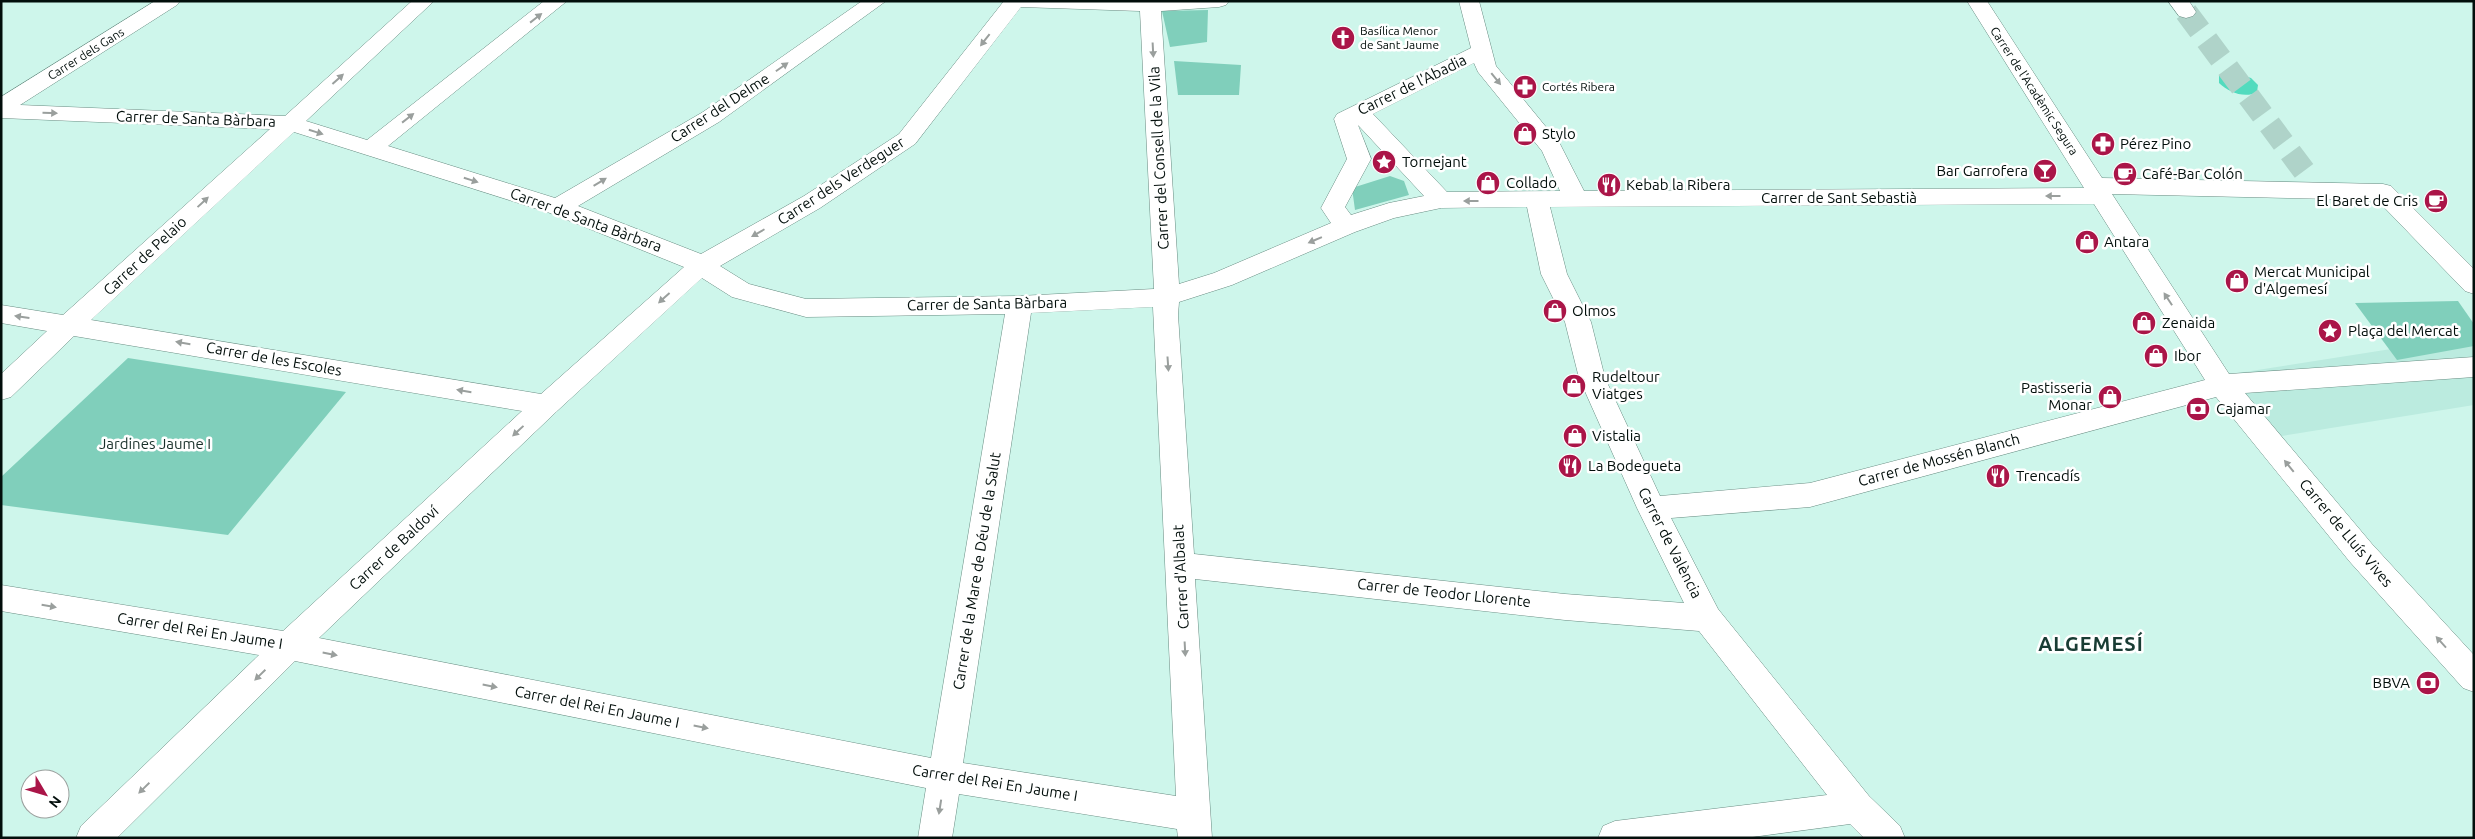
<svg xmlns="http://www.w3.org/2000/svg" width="2475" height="839" font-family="Ubuntu,sans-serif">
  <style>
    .built { fill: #bbebdf }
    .green { fill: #80cfbb }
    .water { fill: #52dbbe }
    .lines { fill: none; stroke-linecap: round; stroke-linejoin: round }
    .minor-tunnel { stroke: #afd3c9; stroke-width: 23; stroke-dasharray: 23 12; stroke-linecap: butt }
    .minor-casing { stroke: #688c82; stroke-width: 1 }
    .minor { fill: #fff; fill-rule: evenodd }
    .oneway { fill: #9a9f9d }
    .labels { text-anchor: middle; stroke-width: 5; stroke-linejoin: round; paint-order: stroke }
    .far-poi-label { font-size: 12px; fill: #020e0b; stroke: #fff; text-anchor: start }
    .far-street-label { font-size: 12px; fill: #020e0b; stroke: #fff }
    .street-label { font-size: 15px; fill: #020e0b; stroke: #fff }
    .poi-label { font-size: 15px; fill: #020e0b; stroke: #fff; text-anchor: start }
    .park-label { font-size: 15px; fill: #182f29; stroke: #fff }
    .district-label { font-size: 20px; font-weight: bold; letter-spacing: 1px; fill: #193c34; stroke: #fff }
  </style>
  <rect width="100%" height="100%" fill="#cef6eb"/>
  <path class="built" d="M2474,336V405L2269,438L2219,376Z"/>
  <path class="green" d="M1208,10L1207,42L1170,47L1162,11Z
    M1174,61L1241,65L1239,95H1178Z
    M1390,176L1404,181L1409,195L1355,210L1352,188Z
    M2458,301L2474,324V346L2397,360L2355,303Z
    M128,358L346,392L228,535L1,505V477Z"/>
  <path class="water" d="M2232,72L2251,78L2258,85L2257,92C2245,99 2228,92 2219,83V76Z"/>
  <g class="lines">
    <path class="minor-tunnel" d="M2186,12L2310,179"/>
    <g class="minor-casing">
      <path id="minor" d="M155,1H180L177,5L20,105L285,116L412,1H434L306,121L367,140L544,1H567L388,146L555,198L703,112L862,1H886L719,122L578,206L701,254L804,196L899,134L1004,1H1229L1226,5L1219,7L1161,11L1179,284L1214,273L1331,223L1321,208L1347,159L1334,119L1337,114L1471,48L1459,1H1479L1496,66L1560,144L1584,191L2084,188L1967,1H1987L2102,178L2383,184L2391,186L2474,269V294L2465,291L2377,200L2112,194L2229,374L2474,357V377L2245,393L2372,544L2474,655V692L2463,688L2350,562L2216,397L1810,507L1671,518L1718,609L1869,796L1900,826L1905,838H1864L1850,824L1745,838H1598L1603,826L1615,821L1827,795L1699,631L1565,620L1195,579L1212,838H1178L1177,829L959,794L952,838H918L926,788L295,661L117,838H76L81,826L259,655L1,611V585L283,631L522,411L74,336L11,397L1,400V374L47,331L1,323V305L63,315L270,129L1,118V97ZM1021,7L1140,11L1154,289L1019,296L806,299L749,284L720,266L820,208L915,144ZM1474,63L1478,72L1542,151L1560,191L1447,192L1373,114ZM1358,125L1424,196L1389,203L1351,215L1345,207L1371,159ZM294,132L550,213L684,267L541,394L91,320ZM2094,204L2205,380L1810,483L1660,496L1605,378L1591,322L1567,274L1550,207ZM1527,207L1541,274L1565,322L1579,378L1637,508L1684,603L1565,594L1194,554L1178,315L1179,302L1232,285L1355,232L1394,218L1441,208ZM702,278L732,297L806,317L1005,314L931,758L319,638L556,412ZM1153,307L1176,796L963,763L1031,313Z
        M2168,1H2189L2196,12L2193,16L2186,18L2179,16Z"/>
    </g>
    <use href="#minor" class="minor"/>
  </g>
  <defs><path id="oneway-solid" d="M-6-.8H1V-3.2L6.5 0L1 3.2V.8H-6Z" transform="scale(1.25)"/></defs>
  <g class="oneway">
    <use href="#oneway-solid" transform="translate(536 18) rotate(-38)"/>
    <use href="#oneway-solid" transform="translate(985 40) rotate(128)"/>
    <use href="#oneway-solid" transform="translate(1153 50) rotate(87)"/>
    <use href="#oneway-solid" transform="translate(782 67) rotate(-35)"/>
    <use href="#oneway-solid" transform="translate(338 79) rotate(-42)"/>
    <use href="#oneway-solid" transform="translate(1496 79) rotate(51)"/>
    <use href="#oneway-solid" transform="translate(50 113) rotate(2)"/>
    <use href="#oneway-solid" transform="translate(408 118) rotate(-38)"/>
    <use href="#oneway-solid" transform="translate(316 132) rotate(17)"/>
    <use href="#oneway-solid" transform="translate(471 180) rotate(17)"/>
    <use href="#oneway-solid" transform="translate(600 182) rotate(-31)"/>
    <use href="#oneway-solid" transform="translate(2053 196) rotate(180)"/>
    <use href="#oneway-solid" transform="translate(1471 201) rotate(-180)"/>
    <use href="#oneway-solid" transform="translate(203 202) rotate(-43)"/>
    <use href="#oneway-solid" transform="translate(758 233) rotate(150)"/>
    <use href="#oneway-solid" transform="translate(1315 240) rotate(157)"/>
    <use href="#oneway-solid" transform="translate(664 298) rotate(138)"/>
    <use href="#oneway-solid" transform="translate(2168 299) rotate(-123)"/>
    <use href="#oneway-solid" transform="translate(22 317) rotate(-172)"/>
    <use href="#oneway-solid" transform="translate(183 343) rotate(-170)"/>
    <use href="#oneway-solid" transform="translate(1168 364) rotate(86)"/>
    <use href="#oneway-solid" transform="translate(464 391) rotate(-170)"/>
    <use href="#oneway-solid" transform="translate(518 431) rotate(137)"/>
    <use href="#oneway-solid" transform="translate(2289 466) rotate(-129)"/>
    <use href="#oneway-solid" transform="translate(49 606) rotate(10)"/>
    <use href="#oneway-solid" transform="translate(2441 642) rotate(-132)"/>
    <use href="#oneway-solid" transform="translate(1185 649) rotate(87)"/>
    <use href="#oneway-solid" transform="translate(330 654) rotate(11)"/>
    <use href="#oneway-solid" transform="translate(260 675) rotate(136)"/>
    <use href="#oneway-solid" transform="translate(490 686) rotate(11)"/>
    <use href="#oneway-solid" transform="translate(701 727) rotate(11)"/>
    <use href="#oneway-solid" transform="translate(144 788) rotate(136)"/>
    <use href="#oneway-solid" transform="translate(940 807) rotate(99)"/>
  </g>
  <defs>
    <g id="church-disc" transform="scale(1.25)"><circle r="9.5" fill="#aa1548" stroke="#fff"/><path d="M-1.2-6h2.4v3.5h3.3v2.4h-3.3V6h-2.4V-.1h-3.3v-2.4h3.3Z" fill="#fff"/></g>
    <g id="pharmacy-disc" transform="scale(1.25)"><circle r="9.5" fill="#aa1548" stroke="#fff"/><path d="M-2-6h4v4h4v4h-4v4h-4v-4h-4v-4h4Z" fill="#fff"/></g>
    <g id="shop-disc" transform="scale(1.25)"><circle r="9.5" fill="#aa1548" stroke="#fff"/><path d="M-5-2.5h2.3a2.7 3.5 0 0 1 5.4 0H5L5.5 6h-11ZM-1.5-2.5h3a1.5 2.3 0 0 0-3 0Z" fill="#fff"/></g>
    <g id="sight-disc" transform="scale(1.25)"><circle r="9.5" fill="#aa1548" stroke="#fff"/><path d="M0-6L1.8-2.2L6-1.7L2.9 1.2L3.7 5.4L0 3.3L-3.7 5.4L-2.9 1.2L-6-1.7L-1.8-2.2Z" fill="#fff"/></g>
    <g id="bar-disc" transform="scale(1.25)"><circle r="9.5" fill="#aa1548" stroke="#fff"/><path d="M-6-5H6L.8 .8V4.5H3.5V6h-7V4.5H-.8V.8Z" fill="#fff"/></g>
    <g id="cafe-disc" transform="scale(1.25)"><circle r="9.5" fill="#aa1548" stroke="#fff"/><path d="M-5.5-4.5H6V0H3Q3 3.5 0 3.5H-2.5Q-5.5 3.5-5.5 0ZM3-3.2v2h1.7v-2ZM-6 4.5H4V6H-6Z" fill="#fff"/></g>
    <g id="restaurant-disc" transform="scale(1.25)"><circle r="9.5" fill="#aa1548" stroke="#fff"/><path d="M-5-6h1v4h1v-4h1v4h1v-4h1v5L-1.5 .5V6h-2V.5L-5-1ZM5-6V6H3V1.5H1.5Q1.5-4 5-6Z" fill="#fff"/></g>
    <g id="bank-disc" transform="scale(1.25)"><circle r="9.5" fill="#aa1548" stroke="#fff"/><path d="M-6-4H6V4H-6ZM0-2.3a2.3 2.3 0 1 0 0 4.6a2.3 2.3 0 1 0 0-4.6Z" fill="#fff"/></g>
  </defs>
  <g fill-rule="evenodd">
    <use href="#church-disc" x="1343" y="38"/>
    <use href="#pharmacy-disc" x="1525" y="87"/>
    <use href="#shop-disc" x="1525" y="134"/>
    <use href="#pharmacy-disc" x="2103" y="144"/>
    <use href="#sight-disc" x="1384" y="162"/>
    <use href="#bar-disc" x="2045" y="171"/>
    <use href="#cafe-disc" x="2125" y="174"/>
    <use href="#shop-disc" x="1488" y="183"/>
    <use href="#restaurant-disc" x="1609" y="185"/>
    <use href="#cafe-disc" x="2436" y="201"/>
    <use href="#shop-disc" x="2087" y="242"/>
    <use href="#shop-disc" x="2237" y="281"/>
    <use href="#shop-disc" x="1555" y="311"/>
    <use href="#shop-disc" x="2144" y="323"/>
    <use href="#sight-disc" x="2330" y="331"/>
    <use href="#shop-disc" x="2156" y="356"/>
    <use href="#shop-disc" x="1574" y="386"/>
    <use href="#shop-disc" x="2110" y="397"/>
    <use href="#bank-disc" x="2198" y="409"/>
    <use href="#shop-disc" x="1575" y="436"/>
    <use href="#restaurant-disc" x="1570" y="466"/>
    <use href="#restaurant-disc" x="1998" y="476"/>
    <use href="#bank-disc" x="2428" y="683"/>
  </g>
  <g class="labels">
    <g class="far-poi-label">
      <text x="1360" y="35">Basílica Menor<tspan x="1360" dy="14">de Sant Jaume</tspan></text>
      <text x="1542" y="91">Cortés Ribera</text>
    </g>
    <g class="far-street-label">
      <text transform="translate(86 54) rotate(-32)" y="4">Carrer dels Gans</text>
      <text transform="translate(2034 91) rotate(57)" y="4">Carrer de l'Acadèmic Segura</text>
    </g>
    <g class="street-label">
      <text transform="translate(1412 85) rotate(-26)" y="5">Carrer de l'Abadia</text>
      <text transform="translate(720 108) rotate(-33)" y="5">Carrer del Delme</text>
      <text transform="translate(196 119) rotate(2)" y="5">Carrer de Santa Bàrbara</text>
      <text transform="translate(1159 158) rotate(-93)" y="5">Carrer del Consell de la Vila</text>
      <text transform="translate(841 181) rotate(-33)" y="5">Carrer dels Verdeguer</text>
      <text x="1839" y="203">Carrer de Sant Sebastià</text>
      <text transform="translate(586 220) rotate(20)" y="5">Carrer de Santa Bàrbara</text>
      <text transform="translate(145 256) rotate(-43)" y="5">Carrer de Pelaio</text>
      <text transform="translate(987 304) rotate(-1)" y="5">Carrer de Santa Bàrbara</text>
      <text transform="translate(274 359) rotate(10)" y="5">Carrer de les Escoles</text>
      <text transform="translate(1939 460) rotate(-15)" y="5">Carrer de Mossén Blanch</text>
      <text transform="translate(2346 533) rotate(50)" y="5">Carrer de Lluís Vives</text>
      <text transform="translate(1670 543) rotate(63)" y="5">Carrer de València</text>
      <text transform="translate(394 548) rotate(-43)" y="5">Carrer de Baldoví</text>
      <text transform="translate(977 571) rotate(-81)" y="5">Carrer de la Mare de Déu de la Salut</text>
      <text transform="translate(1181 577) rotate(-93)" y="5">Carrer d'Albalat</text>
      <text transform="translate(1444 593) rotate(6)" y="5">Carrer de Teodor Llorente</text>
      <text transform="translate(200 631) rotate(9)" y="5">Carrer del Rei En Jaume I</text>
      <text transform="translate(597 707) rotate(11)" y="5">Carrer del Rei En Jaume I</text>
      <text transform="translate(995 783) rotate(9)" y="5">Carrer del Rei En Jaume I</text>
    </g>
    <g class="poi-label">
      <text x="1542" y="139">Stylo</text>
      <text x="2120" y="149">Pérez Pino</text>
      <text x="1402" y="167">Tornejant</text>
      <text x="2028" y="176" text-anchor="end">Bar Garrofera</text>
      <text x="2142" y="179">Café-Bar Colón</text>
      <text x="1506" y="188">Collado</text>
      <text x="1626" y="190">Kebab la Ribera</text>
      <text x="2418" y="206" text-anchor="end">El Baret de Cris</text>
      <text x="2104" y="247">Antara</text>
      <text x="2254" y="277">Mercat Municipal<tspan x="2254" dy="17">d'Algemesí</tspan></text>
      <text x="1572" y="316">Olmos</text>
      <text x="2162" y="328">Zenaida</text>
      <text x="2348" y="336">Plaça del Mercat</text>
      <text x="2174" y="361">Ibor</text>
      <text x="1592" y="382">Rudeltour<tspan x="1592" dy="17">Viatges</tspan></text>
      <text x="2092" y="393" text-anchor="end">Pastisseria<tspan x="2092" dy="17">Monar</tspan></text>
      <text x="2216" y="414">Cajamar</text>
      <text x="1592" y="441">Vistalia</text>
      <text x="1588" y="471">La Bodegueta</text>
      <text x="2016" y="481">Trencadís</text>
      <text x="2410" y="688" text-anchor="end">BBVA</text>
    </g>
    <g class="park-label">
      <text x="155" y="449">Jardines Jaume I</text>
    </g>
    <g class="district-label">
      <text x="2091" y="651">ALGEMESÍ</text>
    </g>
  </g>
  <rect width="2475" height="839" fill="none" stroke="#020e0b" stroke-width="5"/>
  <g transform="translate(45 794) rotate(128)"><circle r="24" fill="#ffffff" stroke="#9a9f9d"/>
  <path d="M0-4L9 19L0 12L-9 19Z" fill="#aa1548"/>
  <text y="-8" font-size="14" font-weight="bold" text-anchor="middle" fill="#020e0b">N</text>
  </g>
</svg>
